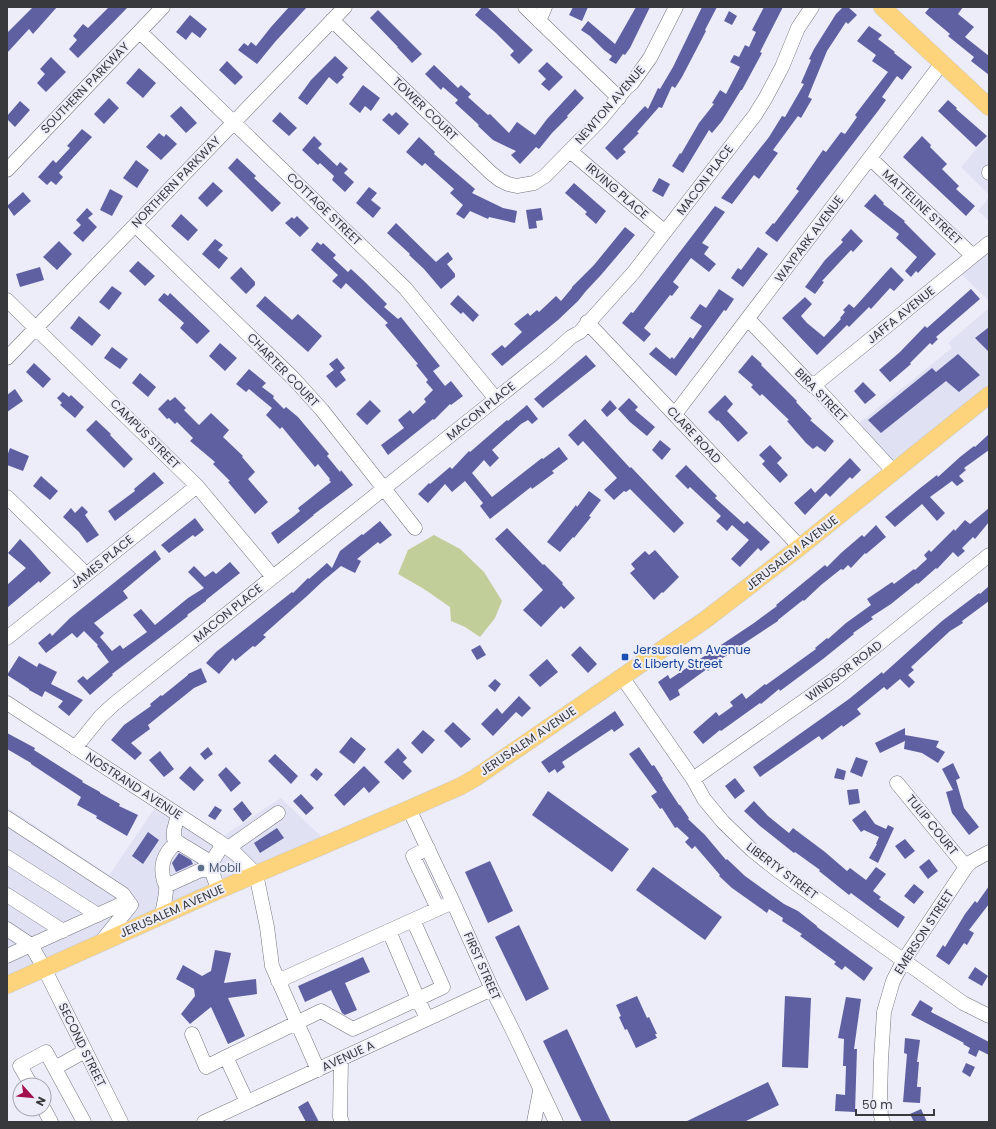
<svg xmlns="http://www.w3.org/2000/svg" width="996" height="1129" font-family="Poppins,sans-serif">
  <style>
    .built { fill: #e0e2f4 }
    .green { fill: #c2ce99 }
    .building { fill: #5f60a2 }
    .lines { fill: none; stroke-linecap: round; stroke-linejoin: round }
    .minor-casing { stroke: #74757e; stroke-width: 15 }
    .major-casing { stroke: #cbcccd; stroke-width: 18 }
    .minor { stroke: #fff; stroke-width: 14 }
    .major { stroke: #fdd37b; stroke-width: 17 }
    .transit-dot { fill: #1a4fb4; stroke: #ecedf8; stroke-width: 1.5 }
    .service-dot { fill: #5c6f8a; stroke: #ecedf8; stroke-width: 1.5 }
    .labels { text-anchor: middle; stroke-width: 4; stroke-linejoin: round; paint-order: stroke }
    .street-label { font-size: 12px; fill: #38393d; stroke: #ecedf8 }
    .transit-label { font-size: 12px; fill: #164399; stroke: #ecedf8; text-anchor: start }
    .service-label { font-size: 12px; fill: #4e5e75; stroke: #ecedf8; text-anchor: start }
  </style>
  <rect width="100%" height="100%" fill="#ecedf8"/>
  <path class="built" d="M989,134V195L961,167Z
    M989,197V221L978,211Z
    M989,243V301L957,270Z
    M989,308V395L894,472L853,428L952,348L948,343Z
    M281,798L328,843L7,984V807L109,875L159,802L217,840Z"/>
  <path class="green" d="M434,535L460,549L484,572L502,601L495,618L480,637L465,627L451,621L450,607L424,589L398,574L408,550Z"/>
  <path class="building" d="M33,7H57L33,34L29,29L7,53V33Z
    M109,7H128L78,58L69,49L77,40L73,36L83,24L88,28Z
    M289,7H307L275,42L257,64L238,50L244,43L248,46L251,42L256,46L271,27Z
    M482,7H487L533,50L519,64L510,55L514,51L496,33L475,15Z
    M573,7H588L582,21L569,15Z
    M636,7H650L630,48L625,55L623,54L616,64L609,60L612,56L604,50L590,36L581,30L588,21L615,44Z
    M702,7H717L705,30L706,31L682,77L675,88L672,86L662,108L659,107L637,132L639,133L623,149L626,152L617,160L605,148L645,106L648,109L658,88L660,89L673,67Z
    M764,7H783L760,52L762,53L742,90H741L722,121L712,133L709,130L683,173L672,166L680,153L681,154L699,123L714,104L712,103L720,90L726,94L740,67L730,62L734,55L739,57L745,45L749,47L756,32L752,30Z
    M843,7H848L857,15L848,24L846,22L827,51L808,97L812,99L801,118L798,116L773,150L778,153L759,179L754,175L732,204L721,198L769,137L782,116L785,117L804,84L801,83L811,60L809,59L814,49L836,14Z
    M930,7H963L958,14L974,27L965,37L989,56V75L971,61L974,57L948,36L950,34L925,13Z
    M378,10L422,54L412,63L397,47H398L370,18Z
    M729,11L737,16L732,25L724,21Z
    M190,15L207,29L200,38L192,32L186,40L176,32Z
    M869,26L882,35L878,39L895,52L894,53L912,67L902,80L897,76L882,97L886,100L878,111L777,242L765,233L773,223L774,224L799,191L796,189L823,150L826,152L841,132L845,134L857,117L855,115L888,72L872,61L876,55L857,41Z
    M335,56L348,68L342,75L344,77L337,84L329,77L307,105L298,98L311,80Z
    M51,57L66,72L46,92L37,83L45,74L40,69Z
    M227,61L243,77L235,85L219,70Z
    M547,62L563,77L549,91L541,84L546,79L538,71Z
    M434,65L458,88L461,85L471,94L468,97L488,115L490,114L509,133L517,122L535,135L547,119L575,89L584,98L567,116L568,117L552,133L539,149L536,147L520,164L511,155L516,151L493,140L478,126L479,125L455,103L458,100L443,87L441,90L425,74Z
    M139,68L156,83L143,98L126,83Z
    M363,85L380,98L371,111L365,106L360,113L349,104Z
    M109,98L119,108L104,124L94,114Z
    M948,100L957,108L956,109L987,136L976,147L938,111Z
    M20,101L30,110L15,127L7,119V116Z
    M181,106L197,123L186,133L170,116Z
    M280,112L297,128L289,136L272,121Z
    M396,112L409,124L399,135L382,120L389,113L392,116Z
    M82,129L92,137L59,173L63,177L56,185L51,181L47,185L38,177L53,160L56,163L70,148L67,146Z
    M159,133L164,137L166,134L177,144L161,160L146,147Z
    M314,136L322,144L318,148L337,166L340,162L348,169L344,173L354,182L345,192L332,180L334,176L320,163L318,165L302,150Z
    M922,136L931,145L930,147L947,164L942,169L959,186L956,189L975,206L966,216L903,157Z
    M419,137L435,152L434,154L475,189L472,193L503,208L517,211L515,223L489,217L488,219L470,211L464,219L456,214L463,205L450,193L454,189L425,163L422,166L406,152Z
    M237,158L256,176L254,178L281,203L272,212L228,168Z
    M136,160L149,170L137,188L123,178Z
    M659,178L670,184L663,197L652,191Z
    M213,182L223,191L207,207L198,198Z
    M574,183L606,211L596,224L585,214L587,212L565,193Z
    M369,187L377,193L371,200L381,208L373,218L356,203Z
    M110,189L123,196L112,216L100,210Z
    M23,192L31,201L14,216L7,206Z
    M875,194L884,203L883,204L905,221L904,222L936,254L918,273L916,271L911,277L905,271L917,257L896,238L899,234L864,206Z
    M715,206L725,212L702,243L709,247L704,254L716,264L709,272L691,258L673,282L679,287L672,296L670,295L644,328L651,334L644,342L622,323L631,312L633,313Z
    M87,208L93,214L88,218L97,227L83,242L73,233L81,225L76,220Z
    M541,208L543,220L536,221L537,228L529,229L526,210Z
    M181,214L198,230L188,241L171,226Z
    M297,216L309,228L300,237L285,223L292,217L294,219Z
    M396,223L436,262L448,252L453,259L447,264L455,274V277L441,289L424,269L409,255L410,254L387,233Z
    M625,227L635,235L601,275L586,291L578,301L558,320L502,366L491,354L502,345L505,348L522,332L514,324L528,313L530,316L537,310L539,312L556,296L561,301L572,288V287L594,265Z
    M851,229L863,241L853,252L851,250L822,281L824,282L815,294L805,287L825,260L843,242L841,240Z
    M215,239L223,245L218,250L228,258L219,269L202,254Z
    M59,241L72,254L57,270L43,257Z
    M317,242L321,245L323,243L336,255L333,258L348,272L351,269L364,281L387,304L384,307L398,319L401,317L440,366L433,371L445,386L451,381L463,396L451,405L450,404L434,420L433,419L388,455L381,445L404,428L398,420L410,410L413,414L426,402L424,399L433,390L426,382L428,380L416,365L418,364L385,325L388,323L346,283L341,289L332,281L338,275L311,250Z
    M758,247L768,254L743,287L731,278L738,268L741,270Z
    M138,261L155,276L145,286L129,271Z
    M40,267L44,280L20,287L16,274Z
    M241,267L255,282V285L246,294L230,278Z
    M891,267L904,280L894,291L890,288L871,309L869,307L849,327L847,325L817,355L782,318L805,297L812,304L801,316L807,323L824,337L841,319L840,318L845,312L843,310L849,304L854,308Z
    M112,286L122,293L109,310L99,302Z
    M719,289L734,299L726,311L724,310L676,376L649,354L656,347L670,359L672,357L674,359L690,337L693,339L702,326L690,318L700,304L706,308Z
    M971,289L980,299L936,337L938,339L932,345L930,343L910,363L911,364L890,382L879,370L900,352L925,326L927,328Z
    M164,293L168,296L170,293L210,331L197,344L180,328L184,323L158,300Z
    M458,295L479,315L473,322L463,312L461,314L450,304Z
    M265,296L292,320L298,314L322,336L308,352L256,306Z
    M79,316L101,335L92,346L70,328Z
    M989,327V352L975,338Z
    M220,343L237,358L225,371L209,356Z
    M112,347L128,359L120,369L104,358Z
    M958,354L980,375L959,392L946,381L881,433L868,420L932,368L936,372Z
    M586,355L596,366L543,408L534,399Z
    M752,355L762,364L761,365L797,401L796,402L812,419L810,420L834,441L825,452L817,446L813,449L806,443L787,421L789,420L762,394L760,396L751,387L753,385L738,372Z
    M337,358L345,368L340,372L346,380L336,388L326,376L334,370L329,364Z
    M34,363L51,379L43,388L26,372Z
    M249,369L266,383L262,387L274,396L273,398L284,409L286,407L298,417L329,454L327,456L340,472L341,470L353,485L313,515H314L278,544L271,533L294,516L300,511L298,508L331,482L329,480L330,479L318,464L315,467L282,427L280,429L266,415L272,408L249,389L246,392L236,384Z
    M140,373L156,387L148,397L132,383Z
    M863,382L876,395L865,404L854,391Z
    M15,389L23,401L7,412V395Z
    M63,392L69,397L71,395L84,407L75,418L60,405L62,403L57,398Z
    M725,395L733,404L727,411L748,433L738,442L718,420L717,421L708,412Z
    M175,397L186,408L184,410L199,425L211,413L229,430L223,437L243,456L242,457L255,472L248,479L268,502L255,514L228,482L230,481L213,464L215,462L190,441L193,438L177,422L175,424L169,418L167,419L158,409L168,399L170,401Z
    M629,398L638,407L635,410L655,427L647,436L630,422L618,409Z
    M370,400L381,411L367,425L356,414Z
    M610,400L617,408L607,417L601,410Z
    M527,405L538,419L532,424L528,420L521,424L492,450L499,458L490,467L484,460L472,473L492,497L542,458L543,459L559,447L568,459L552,471L554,473L532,489L531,487L490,519L480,506L483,503L465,481L452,492L445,484L428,503L418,494L429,483L430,484L450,467L452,469L469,451L470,452L507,420L508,421Z
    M585,419L630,468L631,467L684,523L674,533L630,489L626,492L624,491L614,500L604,490L617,478L583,441L578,446L568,435Z
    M96,420L111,434L110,435L133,459L124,468L86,430Z
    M989,434V450L964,468L966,470L959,476L964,481L957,486L952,481L930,497L945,513L937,521L922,504L895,527L885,517L919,489L937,475L938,477L960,457L974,446L975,447Z
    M660,440L671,449L662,460L652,450Z
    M770,445L782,458L777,463L788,475L780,483L762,464L765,461L759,455Z
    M10,448L29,456L23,471L7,465V456Z
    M850,458L861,470L852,479L850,477L830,497L826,493L805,515L794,503L811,488L815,493Z
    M686,465L717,496L715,498L744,524L747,521L770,542L761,551L758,548L740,567L731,559L749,540L732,525L727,531L716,521L721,516L690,487L688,489L675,476Z
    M154,472L164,483L115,521L108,511L135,491L134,489Z
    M41,476L58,491L50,500L33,486Z
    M589,491L601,500L589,516L591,517L574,538L573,537L560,552L547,542L576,505L577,507Z
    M82,506L88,512L85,515L99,535L87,543L79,532L63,517L71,508L75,513Z
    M989,508V522L975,539L973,537L962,548L965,551L958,557L953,552L937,569L936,568L918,584L917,583L891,604L871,617L873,619L853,633L854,634L823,659L780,691L779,689L761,704L760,703L721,731L720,730L703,744L693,732L716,712L719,716L733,706L730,702L742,693L746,699L765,684L766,685L816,649L815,648L827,638L828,639L846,623L871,605L867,599L892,582L894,584L914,569L915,570L927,559L924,555L929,550L931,552L954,529L955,531L965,520L970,524Z
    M195,518L204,530L195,537L193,535L169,553L161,545Z
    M380,521L392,535L380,544L378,542L357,559L361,561L355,573L341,566L323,581L307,596L263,635L266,637L255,647L253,646L235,661L233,658L219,674L206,663L216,652L292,592L293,593L308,578L309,579L327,563L332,568L340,551L362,534L363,535Z
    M876,525L886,537L866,554L865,553L851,568L848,565L843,570L841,569L821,585L804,601L803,600L778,620V621L737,648L738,649L719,660L708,671L707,669L678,690L680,695L670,701L658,682L668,675L670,679L754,623L777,606L776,605L825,565L827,567L841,553L862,535L864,537Z
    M507,528L543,565L544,564L563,583L562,584L575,598L564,609L561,606L541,627L523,610L543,590L495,539Z
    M20,539L29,548L51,573L40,583L39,581L7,608V585L26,568L8,553Z
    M155,550L161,559L123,591L128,598L94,623L104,633L100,637L112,651L120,645L123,649L147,632L133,615L141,609L155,625L188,598L204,588L188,572L194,566L205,577L213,571L216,574L230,562L240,573L206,600V601L187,615L188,616L175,626L112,674L113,675L90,695L77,681L83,676L87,680L109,662L97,646L98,645L84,631L77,638L72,633L46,653L38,643L50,633L52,636L70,618Z
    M655,550L679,577L663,593L662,592L654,600L630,573L635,569L631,564L645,551L649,555Z
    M989,586V601L962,621L963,623L950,631L911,667L914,670L908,675L915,682L909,688L900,679L887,690L884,687L857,709L861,714L843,727L842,725L822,740L819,736L760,777L753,767L849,699L882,672L883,674L942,621L979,593L980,594Z
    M480,645L486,655L477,660L471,650Z
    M580,646L597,664L588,673L571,655Z
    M19,656L37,667L39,663L57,672L51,684L83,700L69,716L58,707L63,701L45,691L42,697L29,690V689L7,675Z
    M547,659L558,672L540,687L529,675Z
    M201,668L207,682L194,688L174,704L148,725L150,729L131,743L142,753L135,760L111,740L124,725L151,706L150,704L161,695L162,696L188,675V674Z
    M495,679L501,684L495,692L488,686Z
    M519,696L531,708L522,717L516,712L493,736L481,724L497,708L502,714Z
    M615,711L624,725L614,732L612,729L562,762L565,767L557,773L555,769L549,773L541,762Z
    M453,722L471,739L461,748L444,731Z
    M905,728V735L939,741L936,747L945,752L938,763L922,753L904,749L905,741L880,753L875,743Z
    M423,730L435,740L422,754L411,743Z
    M7,733L35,748L34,750L83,781L82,782L100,792V793L120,804L119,806L138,815L127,836L96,818L97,816L77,805L81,797L31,764V763L7,749Z
    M351,737L366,749L354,764L339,752Z
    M208,747L213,754L205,760L200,754Z
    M639,747L652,766L654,765L663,779H662L679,805H680L689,818L688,819L705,835L726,860L727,859L745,876L784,904L798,911L817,926V927L873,968L864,981L845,966L842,970L834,964L836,962L800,936L802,934L782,921L783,918L769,909L767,913L732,888L719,876L720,875L695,846L692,849L685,842L689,838L677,827L675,828L662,808L660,809L651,796L657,792L629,754Z
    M398,748L407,758L403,762L412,771L403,780L384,762Z
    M160,751L174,769L164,777L149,760Z
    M275,754L298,776L291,784L268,761Z
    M856,757L868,761L862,777L850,772Z
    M953,763L960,778L956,780L964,808L979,827L969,835L952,813L946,792L953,790L942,769Z
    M190,766L204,780L194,791L179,778Z
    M364,766L380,782L369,793L364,787L344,806L334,795Z
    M226,767L241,783L231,792L218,775Z
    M316,768L323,774L317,781L310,775Z
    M837,768L846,771L844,780L834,778Z
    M735,778L745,791L735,799L725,786Z
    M858,789L860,803L849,805L847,790Z
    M548,791L629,849L612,872L532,815Z
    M301,794L314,808L306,815L293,801Z
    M242,801L252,814L243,822L233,809Z
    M754,801L768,816L789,833L793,828L825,852L847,871L850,868L866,880L876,867L886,874L873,891L881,897L879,899L905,917L898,928L851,893L849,895L819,871L820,870L795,852L794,853L760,826L744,811Z
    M215,806L222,810L215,820L208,816Z
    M865,810L875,824L886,829L888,825L894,828L878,863L869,858L877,844H876L879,837L864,830L861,832L852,820Z
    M277,828L284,838L260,853L254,843Z
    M148,832L159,840L143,864L132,856Z
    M905,839L915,851L905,859L895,846Z
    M179,853L191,860L193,864L176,872L172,863Z
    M929,859L938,871L928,879L919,867Z
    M490,861L513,911L488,923L465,872Z
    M653,867L722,917L705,940L636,890Z
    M914,884L924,892L914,904L904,896Z
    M989,886V904L969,930L974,933L967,945L964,943L949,965L936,956L943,945L945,947L965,914L975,901L977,903Z
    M519,925L549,989L526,1001L495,937Z
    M215,950L231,953L224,983L256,979L257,994L228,998L245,1036L228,1044L211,1007L190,1024L181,1014L195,996L194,989L176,979L183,965L202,976L211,971Z
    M363,957L370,972L345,983L357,1010L345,1015L342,1013L331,990L305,1002L298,986Z
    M975,967L988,976L982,986L968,978Z
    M637,996L647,1018L649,1017L657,1034H655L657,1038L636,1048L627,1029L625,1030L619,1017L621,1016L616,1005Z
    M785,996L811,998L808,1068L782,1067Z
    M846,997L861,999L854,1049H857L855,1112L835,1111L836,1094L845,1095L846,1066H843L844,1039L838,1038Z
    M920,1000L933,1008L931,1012L989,1042V1055L979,1050L976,1057L968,1053L970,1048L963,1044L964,1043L911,1015Z
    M567,1029L596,1091L611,1122H582L567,1091L543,1041Z
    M905,1038L920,1040L917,1062H919L917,1087H921L920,1103L903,1102L907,1054L904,1053Z
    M966,1063L975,1067L970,1077L962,1072Z
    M768,1082L779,1105L744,1122H685Z
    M308,1101L319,1122H306L298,1107Z
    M921,1109L927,1122H914L910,1114Z"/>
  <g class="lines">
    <g class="minor-casing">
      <path id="minor" d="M525,7L619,98
        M332,20L491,173L500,180L508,184L517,186L534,183L545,176L600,120L626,88L632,83L650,58L676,7
        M539,21L545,7
        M140,32L405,288L496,399
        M570,151L665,232
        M870,158L973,256
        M7,170L163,7
        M989,173V172
        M135,225L293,378L322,410L415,528
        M7,300L197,486L273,577
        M748,319L808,382L812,383L894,472
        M587,322L800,547
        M7,358L345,7
        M813,386L989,243
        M675,414L942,63
        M7,497L86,574
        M7,638L197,486
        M622,677L693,779L704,799L723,822L752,850L777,870L963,1003L989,1016
        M7,703L217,840L236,854L256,874L267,927L272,966L318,1070
        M75,748L101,716L114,704L551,355L571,337L580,332L634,272L755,115L765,99L782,67L798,28L812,7
        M693,779L835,679L989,555
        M897,783L966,867
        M409,809L453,902L492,989L514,1033L556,1122
        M178,815L174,830V839L179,843L212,863
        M7,818L123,894L128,901L31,945L7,929
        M228,848L278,813
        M428,848L413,856L438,909
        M7,857L98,915
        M166,886L201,870L211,869
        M219,890C209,867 208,865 223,845
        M7,895L63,931
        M162,915C163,907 167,894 166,886C166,886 164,881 164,881C159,864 165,852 177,842
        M413,920L443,987L418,999L427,1019
        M101,942L131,905L128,901
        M7,956L31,945L44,968L121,1122
        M278,981L453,902
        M192,1034L206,1067L226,1057
        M341,1059L340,1117L342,1122
        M55,1068L85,1051
        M31,1085L20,1066L46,1052L84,1122
        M247,1102L226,1057L321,1011L353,1029L418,999L389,931
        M44,1109L51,1122
        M204,1122L492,989
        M534,1122L540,1091
        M883,1122L881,1116L880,1100L881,1060L884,1012L893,981L904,960L966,867L971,862L989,852"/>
    </g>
    <g class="major-casing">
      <path id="major" d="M882,7L989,107
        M7,985L219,890L409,809L461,786L475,778L705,620L800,547L989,395"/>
    </g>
    <use href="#minor" class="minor"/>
    <use href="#major" class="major"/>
  </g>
  <rect class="transit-dot" x="621" y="653" width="8" height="8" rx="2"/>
  <circle class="service-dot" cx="201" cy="868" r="4"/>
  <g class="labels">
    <g class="street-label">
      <text transform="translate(85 88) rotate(-46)" y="4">SOUTHERN PARKWAY</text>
      <text transform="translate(610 105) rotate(-49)" y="4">NEWTON AVENUE</text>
      <text transform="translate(425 109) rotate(44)" y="4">TOWER COURT</text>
      <text transform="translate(705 180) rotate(-53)" y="4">MACON PLACE</text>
      <text transform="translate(176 182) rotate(-46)" y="4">NORTHERN PARKWAY</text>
      <text transform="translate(617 191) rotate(41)" y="4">IRVING PLACE</text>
      <text transform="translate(922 207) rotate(43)" y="4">MATTELINE STREET</text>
      <text transform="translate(324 209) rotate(44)" y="4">COTTAGE STREET</text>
      <text transform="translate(809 239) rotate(-53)" y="4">WAYPARK AVENUE</text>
      <text transform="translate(901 315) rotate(-39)" y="4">JAFFA AVENUE</text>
      <text transform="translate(283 370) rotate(46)" y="4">CHARTER COURT</text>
      <text transform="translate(821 395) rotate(46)" y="4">BIRA STREET</text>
      <text transform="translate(481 411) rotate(-39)" y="4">MACON PLACE</text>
      <text transform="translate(145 434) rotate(45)" y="4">CAMPUS STREET</text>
      <text transform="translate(694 435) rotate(47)" y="4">CLARE ROAD</text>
      <text transform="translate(792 553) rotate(-38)" y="4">JERUSALEM AVENUE</text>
      <text transform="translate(102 562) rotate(-39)" y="4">JAMES PLACE</text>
      <text transform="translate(228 613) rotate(-39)" y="4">MACON PLACE</text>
      <text transform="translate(844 671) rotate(-37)" y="4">WINDSOR ROAD</text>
      <text transform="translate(528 741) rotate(-34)" y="4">JERUSALEM AVENUE</text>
      <text transform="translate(134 786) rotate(33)" y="4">NOSTRAND AVENUE</text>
      <text transform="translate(932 825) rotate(51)" y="4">TULIP COURT</text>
      <text transform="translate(782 871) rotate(37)" y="4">LIBERTY STREET</text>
      <text transform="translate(172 911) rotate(-24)" y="4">JERUSALEM AVENUE</text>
      <text transform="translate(924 932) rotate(-57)" y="4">EMERSON STREET</text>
      <text transform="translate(482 966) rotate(66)" y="4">FIRST STREET</text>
      <text transform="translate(82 1045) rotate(64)" y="4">SECOND STREET</text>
      <text transform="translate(348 1056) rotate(-25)" y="4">AVENUE A</text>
    </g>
    <g class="transit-label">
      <text x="633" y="654">Jersusalem Avenue<tspan x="633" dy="14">&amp; Liberty Street</tspan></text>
    </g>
    <g class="service-label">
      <text x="209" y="872">Mobil</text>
    </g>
  </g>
  <rect width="996" height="1129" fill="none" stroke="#38393d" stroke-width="16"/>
  <g transform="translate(32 1097) rotate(117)"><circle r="19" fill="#ecedf8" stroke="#a4a5ad"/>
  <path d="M0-3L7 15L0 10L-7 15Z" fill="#a40f4d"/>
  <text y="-6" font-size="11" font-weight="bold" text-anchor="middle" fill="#38393d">N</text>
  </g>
  <path d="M856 1109v6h78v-6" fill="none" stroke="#38393d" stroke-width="2"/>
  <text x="862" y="1109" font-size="12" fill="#38393d" stroke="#ecedf8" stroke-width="3" paint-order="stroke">50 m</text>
</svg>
